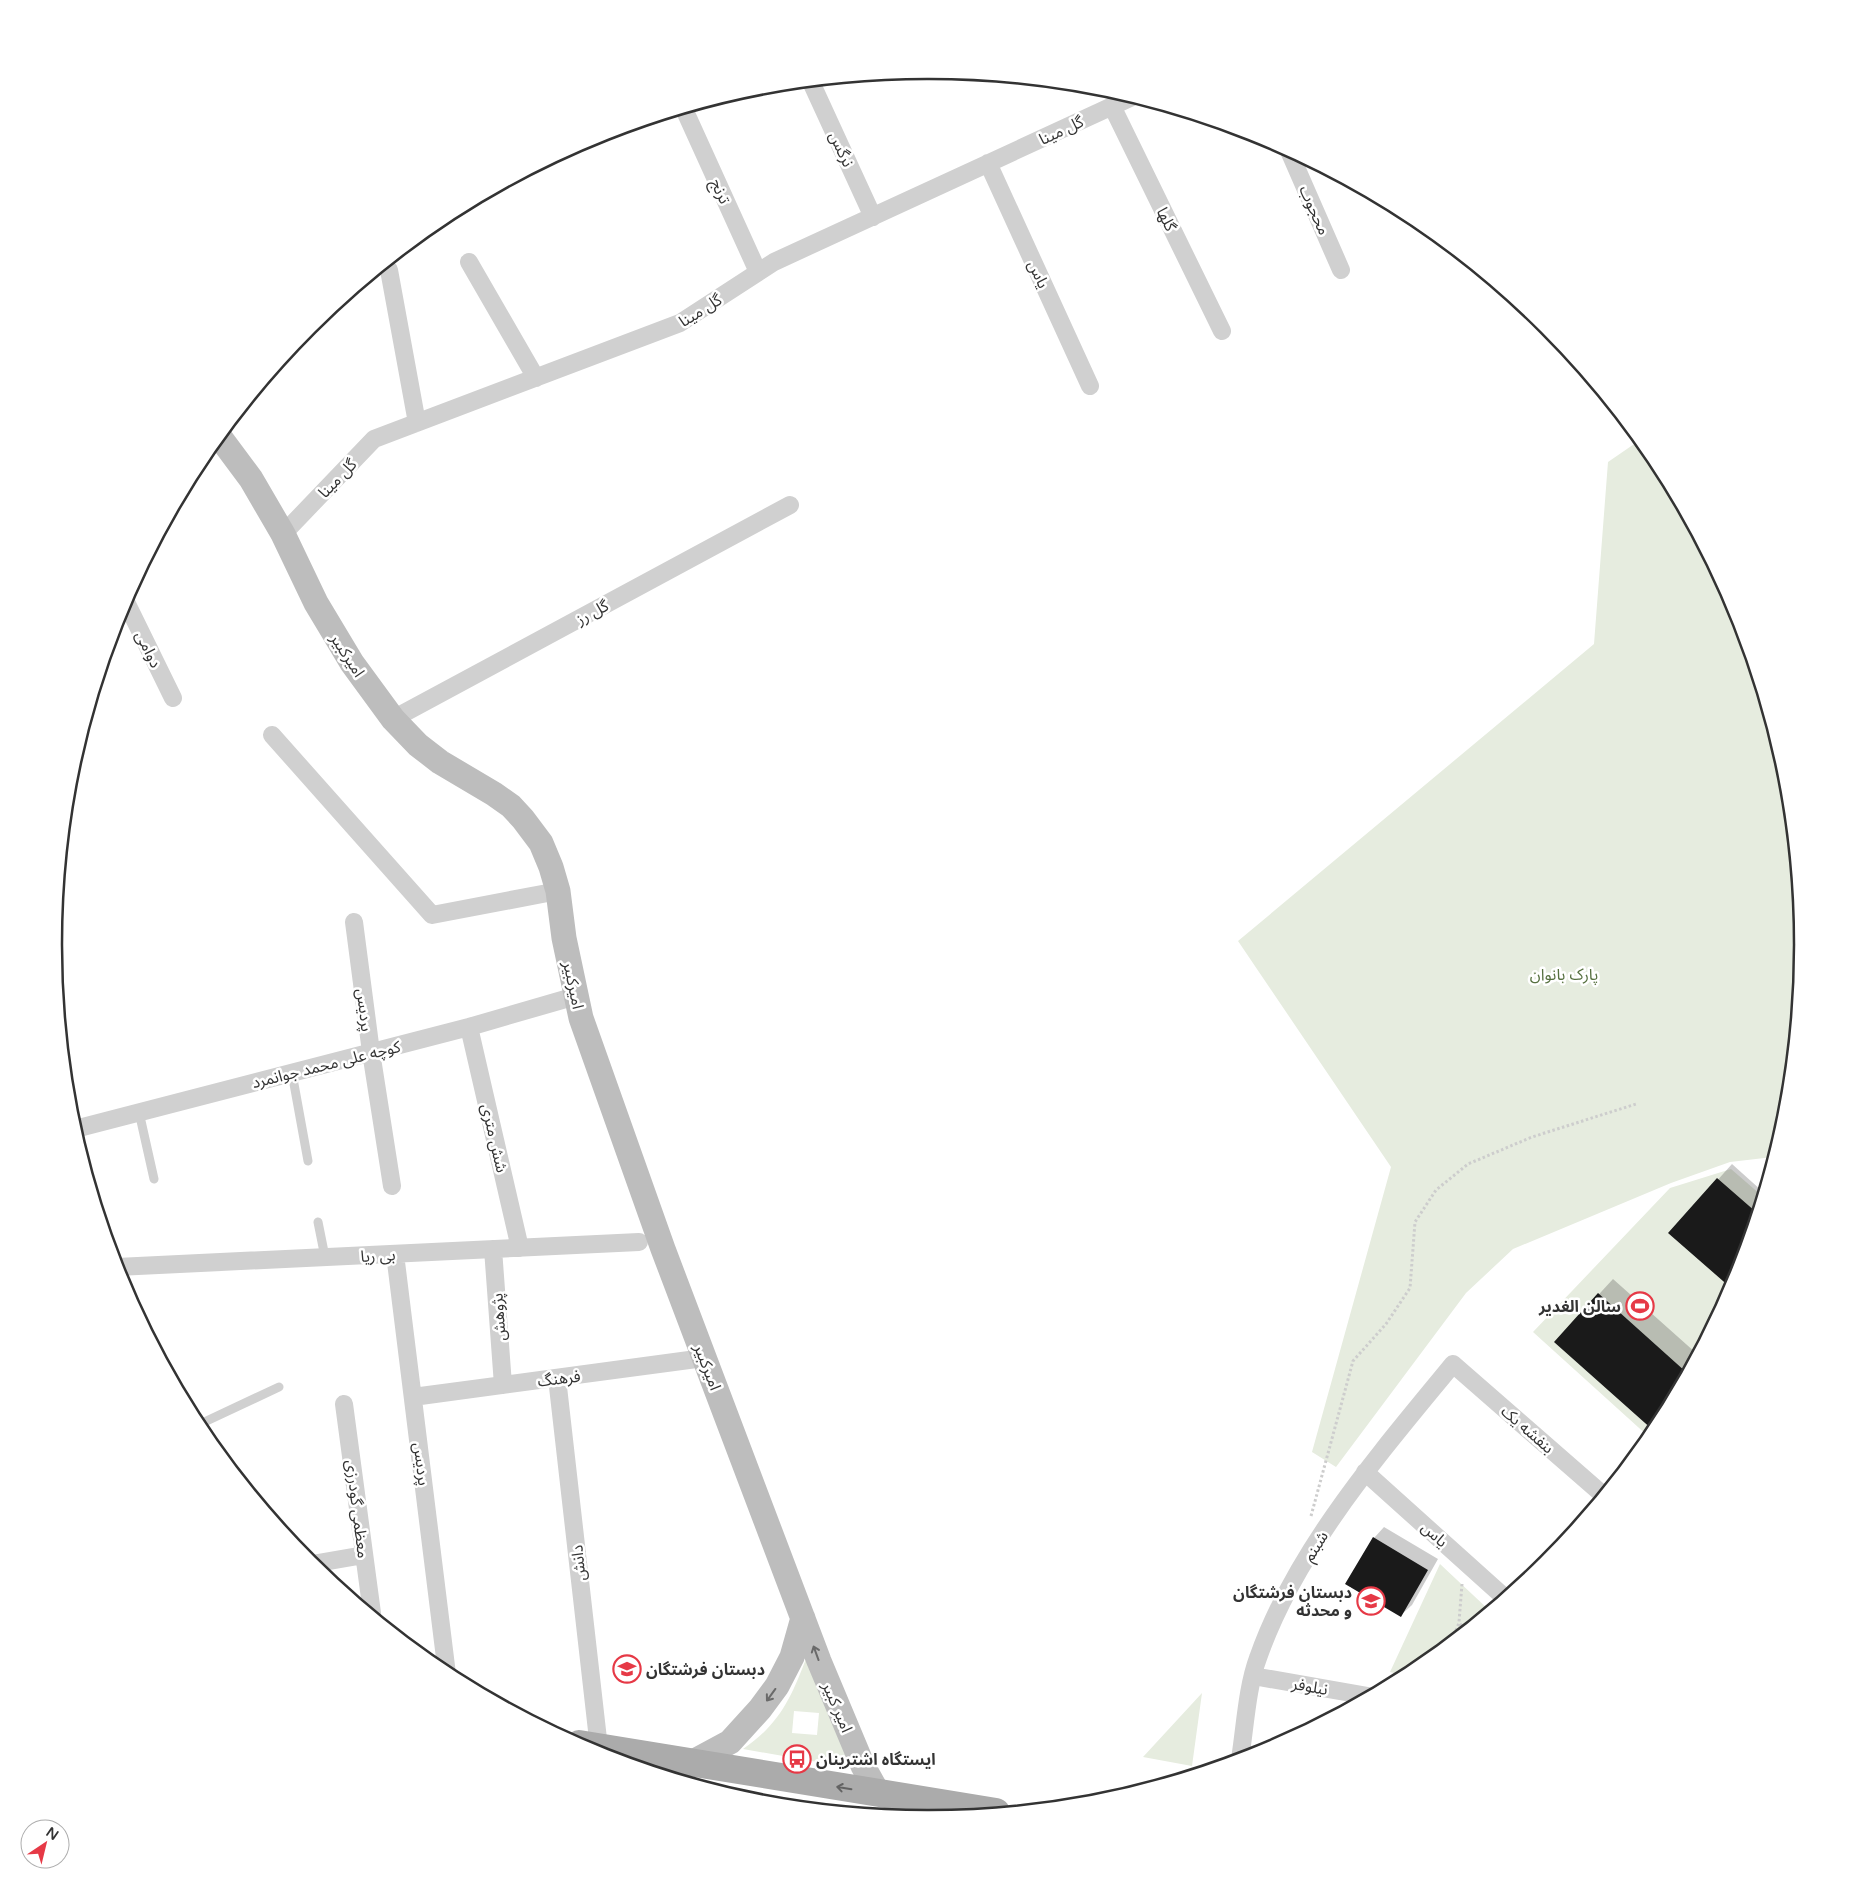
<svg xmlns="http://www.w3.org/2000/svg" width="1856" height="1889" font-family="'Varela Round','Noto Sans Arabic',sans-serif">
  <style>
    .green { fill: #e6ecdf; fill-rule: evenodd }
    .shadow { fill: #0003 }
    .building { fill: #1a1a1a }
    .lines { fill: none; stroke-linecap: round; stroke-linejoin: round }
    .path { stroke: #cdcdcd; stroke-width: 3; stroke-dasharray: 2.5 2.5; stroke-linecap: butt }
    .lane { stroke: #d0d0d0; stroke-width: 9 }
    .street { stroke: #d0d0d0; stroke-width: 18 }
    .secondary { stroke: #bdbdbd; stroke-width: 25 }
    .primary { stroke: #ababab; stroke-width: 28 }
    .oneway { stroke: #6a6a6a }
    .oneway2 { stroke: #636363 }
    .labels { text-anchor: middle; stroke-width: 5; stroke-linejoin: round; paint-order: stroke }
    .street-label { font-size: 16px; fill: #333; stroke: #fff }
    .park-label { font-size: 16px; fill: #56703f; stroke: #fff }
    .poi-label { font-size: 16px; font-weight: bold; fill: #333; stroke: #fff; text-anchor: end }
    .rim { fill: none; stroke: #333; stroke-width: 2.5 }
  </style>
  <rect width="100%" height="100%" fill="#fff"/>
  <path class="green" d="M1640,440L1655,459L1736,610L1786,774L1802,945L1785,1115L1773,1157L1730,1162L1671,1183L1513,1249L1466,1293L1336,1467L1312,1452L1391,1167L1238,941L1594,644L1608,462Z
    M1731,1169L1761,1195L1736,1279L1655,1430L1649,1437L1533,1332L1670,1188Z
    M1440,1564L1489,1610L1413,1672L1405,1676L1390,1672Z
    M807,1656L851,1768L743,1749C780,1724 792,1696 807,1656ZM794,1711L819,1713L817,1735L792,1733Z
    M1202,1693L1192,1766L1143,1757Z"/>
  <path class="shadow" d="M1732,1164L1762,1191L1736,1279L1670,1233Z
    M1613,1279L1696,1353L1655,1431L1555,1342Z
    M1384,1527L1438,1559L1412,1605L1401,1615L1374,1538Z"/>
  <path class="building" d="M1717,1178L1756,1212L1736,1279L1731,1288L1668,1233Z
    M1598,1293L1686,1372L1654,1431L1554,1342Z
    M1373,1537L1428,1570L1401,1617L1345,1584Z"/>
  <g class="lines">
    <path class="path" d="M1311,1516L1353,1361L1386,1324L1410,1288L1415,1222L1436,1190L1468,1164L1532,1137L1636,1104
      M1462,1584L1459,1622L1464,1630
      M1452,1640L1459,1623"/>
    <path class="lane" d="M292,1073L308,1161
      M139,1112L154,1179
      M318,1222L325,1257
      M198,1425L279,1387"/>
    <path class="street" d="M811,82L873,217
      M1112,106L1222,331
      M684,109L758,272
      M1289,151L1341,270
      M988,163L1090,386
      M469,262L536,378
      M389,270L417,423
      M283,534L374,439L680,323L774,262L1132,97
      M125,600L173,698
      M393,719L790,505
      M272,735L432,915L558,891
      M354,922L371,1052L392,1186
      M469,1027L520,1248
      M75,1129L469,1027L576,996
      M493,1249L503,1385
      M395,1254L447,1674
      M117,1267L639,1242
      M557,1378L599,1748
      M413,1397L704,1358
      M344,1404L372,1613
      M1365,1472L1504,1597
      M312,1564L364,1555
      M1253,1676L1368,1696
      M1240,1759C1245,1728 1247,1687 1258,1658C1296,1549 1381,1452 1453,1364L1602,1494"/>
    <path class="secondary" d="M219,436L251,479L283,534L316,603L352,663L393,719L418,745L440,762L494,794L511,806L523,819L541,843L551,867L558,891L564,938L581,1018L663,1249L819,1661L863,1766L878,1793
      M691,1763L730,1742L760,1709L777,1686L792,1657L803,1618"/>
    <path class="primary" d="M579,1744L996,1812"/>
  </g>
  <defs><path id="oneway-shaft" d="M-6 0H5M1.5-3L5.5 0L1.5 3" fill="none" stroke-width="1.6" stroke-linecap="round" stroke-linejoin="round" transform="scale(1.25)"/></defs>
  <g class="oneway">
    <use href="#oneway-shaft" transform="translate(816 1653) rotate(-110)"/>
    <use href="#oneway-shaft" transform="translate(771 1695) rotate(126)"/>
  </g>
  <use class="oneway2" href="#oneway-shaft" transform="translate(844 1788) rotate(-171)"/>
  <defs>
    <g id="stadium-ring" transform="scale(1.4375)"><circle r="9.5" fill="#fff" stroke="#e63946" stroke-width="1.5"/><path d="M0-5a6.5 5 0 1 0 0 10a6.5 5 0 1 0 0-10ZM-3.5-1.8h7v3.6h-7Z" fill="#e63946"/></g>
    <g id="school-ring" transform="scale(1.4375)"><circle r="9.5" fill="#fff" stroke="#e63946" stroke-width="1.5"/><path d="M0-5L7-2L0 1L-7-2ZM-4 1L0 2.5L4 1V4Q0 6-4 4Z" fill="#e63946"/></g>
    <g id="bus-ring" transform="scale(1.4375)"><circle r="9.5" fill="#fff" stroke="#e63946" stroke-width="1.5"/><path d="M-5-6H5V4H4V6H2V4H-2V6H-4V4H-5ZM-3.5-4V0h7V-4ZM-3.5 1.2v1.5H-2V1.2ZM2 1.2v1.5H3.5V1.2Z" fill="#e63946"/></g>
  </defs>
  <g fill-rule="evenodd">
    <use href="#stadium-ring" x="1640" y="1306"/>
    <use href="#school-ring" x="1371" y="1601"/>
    <use href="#school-ring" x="627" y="1669"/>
    <use href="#bus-ring" x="797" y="1759"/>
  </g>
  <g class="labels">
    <g class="street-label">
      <text transform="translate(1061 130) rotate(-25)" y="6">گل مینا</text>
      <text transform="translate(842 149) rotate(65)" y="6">نرگس</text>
      <text transform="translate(721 191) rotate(65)" y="6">ترنج</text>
      <text transform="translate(1315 210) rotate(66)" y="6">محجوب</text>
      <text transform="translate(1167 219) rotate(64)" y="6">گلها</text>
      <text transform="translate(1039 274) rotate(65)" y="6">یاس</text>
      <text transform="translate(700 310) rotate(-32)" y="6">گل مینا</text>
      <text transform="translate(337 478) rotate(-46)" y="6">گل مینا</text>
      <text transform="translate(592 612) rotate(-28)" y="6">گل رز</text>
      <text transform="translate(149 649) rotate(64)" y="6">دوامی</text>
      <text transform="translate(348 655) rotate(57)" y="6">امیرکبیر</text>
      <text transform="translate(574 985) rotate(78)" y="6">امیرکبیر</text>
      <text transform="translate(365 1010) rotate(83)" y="6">پردیس</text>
      <text transform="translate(326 1064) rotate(-14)" y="6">کوچه علی محمد جوانمرد</text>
      <text transform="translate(495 1138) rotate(77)" y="6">شش متری</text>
      <text transform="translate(378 1255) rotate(-3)" y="6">بی ریا</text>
      <text transform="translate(498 1317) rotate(-94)" y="6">پژوهش</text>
      <text transform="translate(708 1367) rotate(69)" y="6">امیرکبیر</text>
      <text transform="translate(559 1378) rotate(-7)" y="6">فرهنگ</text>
      <text transform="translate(1528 1429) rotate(41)" y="6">بنفشه یک</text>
      <text transform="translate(422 1464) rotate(83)" y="6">پردیس</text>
      <text transform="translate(358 1509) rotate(83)" y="6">معظمی گودرزی</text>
      <text transform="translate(1435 1534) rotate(42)" y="6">یاس</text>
      <text transform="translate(1315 1546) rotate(-58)" y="6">شبنم</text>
      <text transform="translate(578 1563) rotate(-96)" y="6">دانش</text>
      <text transform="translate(1310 1686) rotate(10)" y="6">نیلوفر</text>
      <text transform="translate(838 1707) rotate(67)" y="6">امیر کبیر</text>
    </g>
    <g class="park-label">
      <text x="1564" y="980">پارک بانوان</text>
    </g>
    <g class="poi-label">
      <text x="1621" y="1312">سالن الغدیر</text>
      <text x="1352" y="1598">دبستان فرشتگان<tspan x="1352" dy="18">و محدثه</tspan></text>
      <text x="646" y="1675" text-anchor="start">دبستان فرشتگان</text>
      <text x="816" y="1765" text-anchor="start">ایستگاه اشترینان</text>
    </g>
  </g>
  <path d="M0 0H1856V1889H0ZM927 79H929A865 865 0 0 1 1794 944V945A865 865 0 0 1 929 1810H927A865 865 0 0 1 62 945V944A865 865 0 0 1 927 79Z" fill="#fff" fill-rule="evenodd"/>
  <path class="rim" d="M927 79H929A865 865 0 0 1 1794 944V945A865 865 0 0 1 929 1810H927A865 865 0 0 1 62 945V944A865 865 0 0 1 927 79Z"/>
  <g transform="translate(45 1844) rotate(35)"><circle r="24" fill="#ffffff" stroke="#adadad"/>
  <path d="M0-4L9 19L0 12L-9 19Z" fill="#e63946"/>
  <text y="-8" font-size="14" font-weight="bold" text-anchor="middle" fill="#333333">N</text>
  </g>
</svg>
